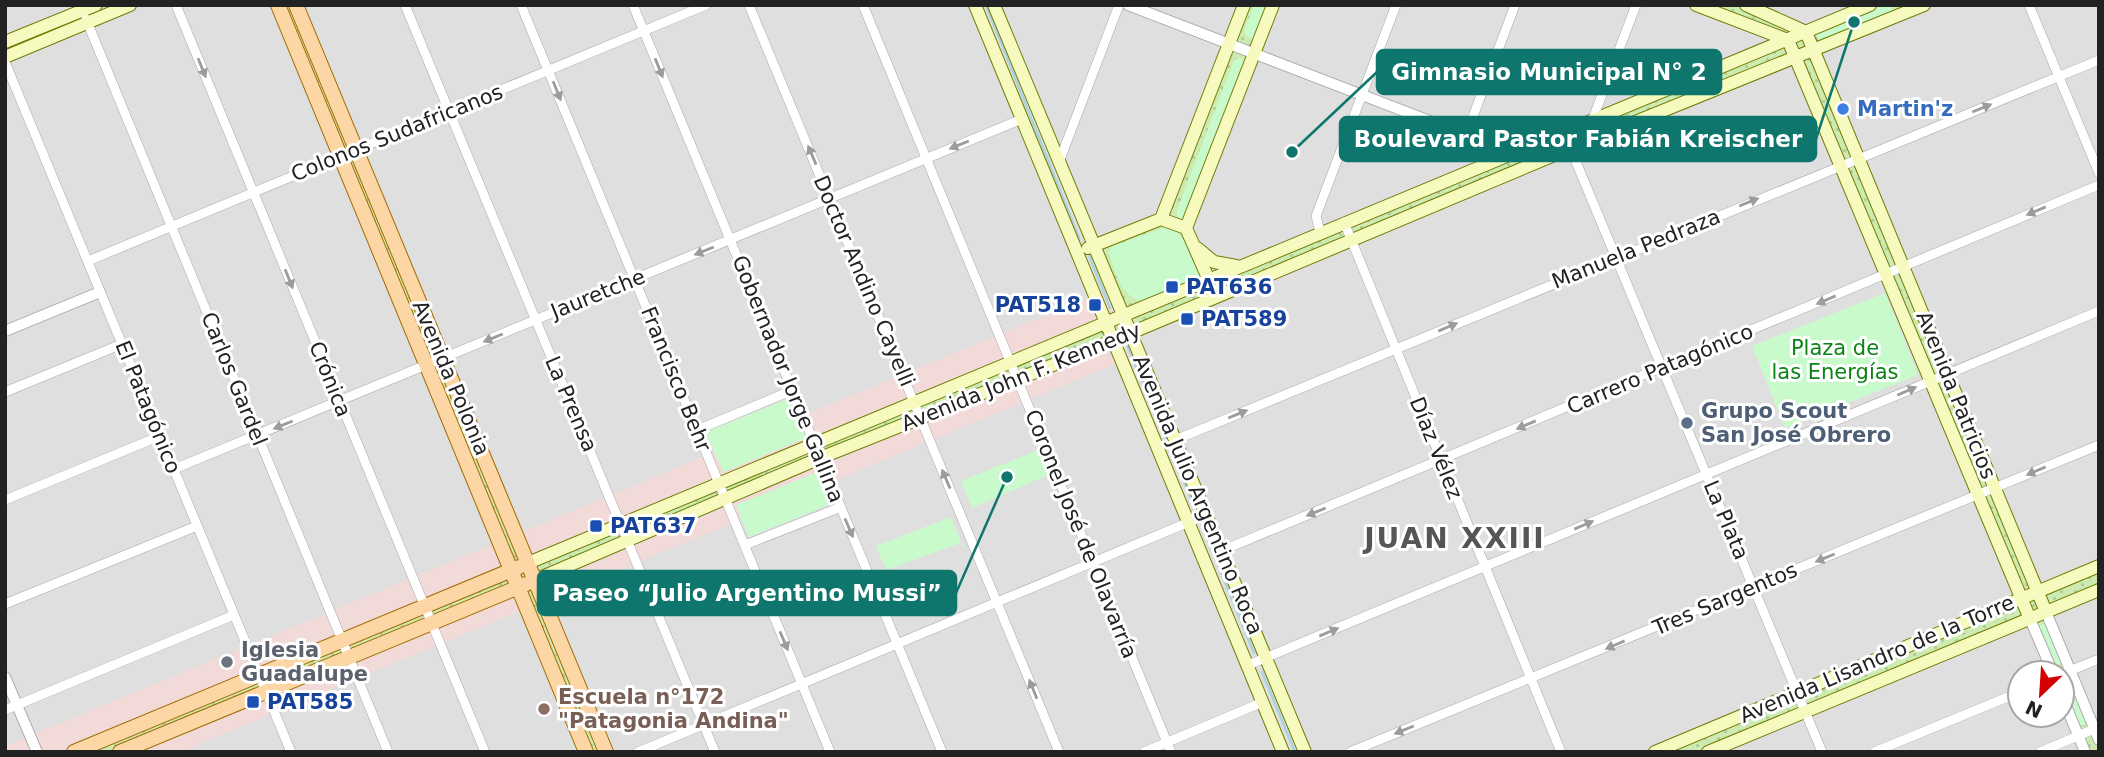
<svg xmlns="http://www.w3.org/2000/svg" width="2104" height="757" font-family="'DejaVu Sans',sans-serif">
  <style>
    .residential { fill: #e0dfdf; fill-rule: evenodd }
    .commercial { fill: #f2dad9 }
    .grass { fill: url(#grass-dots) }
    .park { fill: #c8facc }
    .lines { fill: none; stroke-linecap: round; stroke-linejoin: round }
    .stream { stroke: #aad3df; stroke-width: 2.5 }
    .minor-casing { stroke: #a9a9a9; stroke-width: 10 }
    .tertiary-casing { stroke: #a9a9a9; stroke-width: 12 }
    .secondary-casing { stroke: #707d05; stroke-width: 14 }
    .primary-casing { stroke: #a06b00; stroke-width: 16 }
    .minor { stroke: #fff; stroke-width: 9 }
    .tertiary { stroke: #fff; stroke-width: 10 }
    .secondary { stroke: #f7fabf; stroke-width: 12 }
    .primary { stroke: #fcd6a4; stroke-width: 14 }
    .oneway { fill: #9c9c9c }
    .shop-dot { fill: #3f7fe0; stroke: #fff; stroke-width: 2.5 }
    .transit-dot { fill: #1a4fb4; stroke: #fff; stroke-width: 2.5 }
    .service-dot { fill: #5c6f8a; stroke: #fff; stroke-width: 2.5 }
    .worship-dot { fill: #6b7280; stroke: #fff; stroke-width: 2.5 }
    .education-dot { fill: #8d6e63; stroke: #fff; stroke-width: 2.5 }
    .labels { text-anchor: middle; stroke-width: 6; stroke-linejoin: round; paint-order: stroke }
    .shop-label { font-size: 21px; font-weight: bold; fill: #366cbe; stroke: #fff; text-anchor: start }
    .street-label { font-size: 21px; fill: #222; stroke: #fff }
    .transit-label { font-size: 21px; font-weight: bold; fill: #164399; stroke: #fff; text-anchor: start }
    .park-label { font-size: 21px; fill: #0c8416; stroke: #fff }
    .service-label { font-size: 21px; font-weight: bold; fill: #4e5e75; stroke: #fff; text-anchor: start }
    .worship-label { font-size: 21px; font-weight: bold; fill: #5b616d; stroke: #fff; text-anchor: start }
    .education-label { font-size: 21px; font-weight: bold; fill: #785e54; stroke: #fff; text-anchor: start }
    .district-label { font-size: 28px; font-weight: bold; letter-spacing: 2px; fill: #555; stroke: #fff }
    .leader { fill: none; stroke: #0f766e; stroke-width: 2.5 }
    .callout-dot { fill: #0f766e; stroke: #fff; stroke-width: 2.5 }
    .callout { fill: #0f766e; stroke: #0f766e; stroke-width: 2.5 }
    .callout-label { font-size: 23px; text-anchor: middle; font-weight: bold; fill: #fff }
  </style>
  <defs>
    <pattern id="grass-dots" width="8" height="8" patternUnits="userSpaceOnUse" patternTransform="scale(1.75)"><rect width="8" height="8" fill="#cdebb0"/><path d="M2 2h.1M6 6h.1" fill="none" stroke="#b0c997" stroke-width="1.8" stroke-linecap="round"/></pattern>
  </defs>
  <rect width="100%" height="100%" fill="#f2efe9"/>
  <path class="residential" d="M5,5H2099V752H5ZM2020,673H2062V715H2020Z"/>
  <path class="commercial" d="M1104,291L1130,358L180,752H5V746Z"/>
  <path class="grass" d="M278,5H296L528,563L1123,316L1094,246L1161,218L1244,5H1273L1186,228L1208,278L1787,40L1696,5H1746L1802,28L1870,5H1924L1814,49L2037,592L2099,566V590L2046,612L2099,740V752H2085L2062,696V673H2053L2030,619L1708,752H1655L2021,599L1795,57L535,580L606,752H586L518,587L120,752H74L511,570Z"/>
  <path class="park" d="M1254,5H1269L1254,40L1246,36L1244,31Z
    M1883,5H1890L1892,11L1819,41L1815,33Z
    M1241,58L1245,63L1187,217L1180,219L1176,213L1233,63L1235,59Z
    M1165,227C1188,233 1194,258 1203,278C1183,287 1146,313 1127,293C1117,283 1113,265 1108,253L1111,247Z
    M1885,293L1918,375L1785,428L1752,346Z
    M790,398L806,438L723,472L706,432Z
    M1043,448L1053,473L972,508L961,481Z
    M820,471L833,503L749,537L736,505Z
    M951,517L961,543L886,570L876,546Z
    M2045,623L2063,663L2055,666L2038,626Z
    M2070,681L2088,724L2079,726L2062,684Z"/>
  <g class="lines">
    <path class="stream" d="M986,5L1079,238
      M1089,255L1110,308
      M1127,345L1193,504
      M1203,528L1254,653
      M1262,672L1295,752"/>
    <g class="minor-casing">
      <path id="minor" d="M176,5L485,752
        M405,5L715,752
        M521,5L830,752
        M633,5L942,752
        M749,5L1059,752
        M863,5L1171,752
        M2029,5L2099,173
        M86,19L388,752
        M5,62L291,752
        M1592,121L1636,5
        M1564,133L1822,752
        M1466,135L1515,5
        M1059,162L1119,5
        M1344,222L1561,752
        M1320,232L1316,216L1396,5
        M88,261L706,5
        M5,392L122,344
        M697,430L793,390
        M1175,440L2099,60
        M174,469L1022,119
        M5,500L160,436
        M745,545L841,507
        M1221,551L2099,185
        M5,604L197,526
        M1248,665L2099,311
        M2062,674L2099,659
        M5,710L234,615
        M638,752L1206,515
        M1144,752L1263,702
        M1350,752L2099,445
        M1874,752L2020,692
        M2040,752L2099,727"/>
    </g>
    <g class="tertiary-casing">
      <path id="tertiary" d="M1128,5L1513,153
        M5,331L100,292
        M2046,612L2099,740
        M2030,619L2053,673
        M5,677L37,752
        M2062,696L2085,752"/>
    </g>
    <g class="secondary-casing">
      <path id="secondary" d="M975,5L1283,752
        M994,5L1305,752
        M1696,5L1788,40L2030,619
        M1746,5L1806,32L2046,612
        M5,42L96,5
        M5,57L130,5
        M1161,219L1186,228
        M1088,248L1161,219L1244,5
        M1197,248L1214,262L1236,266
        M1208,278L1186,228L1273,5
        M528,563L1870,5
        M535,580L820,458L1083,353L1571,148L1924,5
        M1655,752L2099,566
        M1708,752L2099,590"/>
    </g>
    <g class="primary-casing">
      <path id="primary" d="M278,5L586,752
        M296,5L606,752
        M74,752L519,567
        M120,752L526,584"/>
    </g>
    <use href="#minor" class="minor"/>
    <use href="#tertiary" class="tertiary"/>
    <use href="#secondary" class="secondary"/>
    <use href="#primary" class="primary"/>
  </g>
  <defs><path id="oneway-solid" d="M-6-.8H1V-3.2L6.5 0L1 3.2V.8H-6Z" transform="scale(1.75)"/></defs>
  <g class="oneway">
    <use href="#oneway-solid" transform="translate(202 68) rotate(68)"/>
    <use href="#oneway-solid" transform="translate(659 68) rotate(68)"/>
    <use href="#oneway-solid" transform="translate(557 91) rotate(68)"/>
    <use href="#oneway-solid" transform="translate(1982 108) rotate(-22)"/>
    <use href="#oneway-solid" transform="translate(959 145) rotate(158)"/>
    <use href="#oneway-solid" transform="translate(812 155) rotate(-113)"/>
    <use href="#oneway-solid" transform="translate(1749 202) rotate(-22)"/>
    <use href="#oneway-solid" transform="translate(2036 211) rotate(157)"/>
    <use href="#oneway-solid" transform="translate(704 251) rotate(158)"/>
    <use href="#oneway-solid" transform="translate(289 279) rotate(68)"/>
    <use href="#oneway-solid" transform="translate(1826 300) rotate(157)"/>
    <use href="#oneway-solid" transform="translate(1448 327) rotate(-23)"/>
    <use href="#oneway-solid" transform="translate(493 338) rotate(158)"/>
    <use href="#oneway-solid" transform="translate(1907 391) rotate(-23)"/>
    <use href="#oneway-solid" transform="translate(1238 414) rotate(-22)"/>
    <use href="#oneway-solid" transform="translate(283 425) rotate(158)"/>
    <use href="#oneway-solid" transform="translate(1526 425) rotate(157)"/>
    <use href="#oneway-solid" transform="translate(2036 471) rotate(157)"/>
    <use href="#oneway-solid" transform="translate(946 479) rotate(-113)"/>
    <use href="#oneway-solid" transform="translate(1316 512) rotate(158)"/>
    <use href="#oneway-solid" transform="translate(1584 525) rotate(-23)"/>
    <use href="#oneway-solid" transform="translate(849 528) rotate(67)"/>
    <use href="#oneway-solid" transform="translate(1825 558) rotate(158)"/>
    <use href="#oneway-solid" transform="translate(1329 632) rotate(-23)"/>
    <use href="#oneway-solid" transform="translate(784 641) rotate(67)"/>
    <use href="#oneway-solid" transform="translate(1615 645) rotate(157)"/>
    <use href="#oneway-solid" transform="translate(1033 689) rotate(-112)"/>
    <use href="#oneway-solid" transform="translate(1404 730) rotate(158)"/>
  </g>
  <circle class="shop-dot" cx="1843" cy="109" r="7"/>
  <g class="transit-dot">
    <rect x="1165" y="280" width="14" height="14" rx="3.5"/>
    <rect x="1088" y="298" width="14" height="14" rx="3.5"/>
    <rect x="1180" y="312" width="14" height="14" rx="3.5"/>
    <rect x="589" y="519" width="14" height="14" rx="3.5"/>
    <rect x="246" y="695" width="14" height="14" rx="3.5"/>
  </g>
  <circle class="service-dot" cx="1687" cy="423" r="7"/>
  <circle class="worship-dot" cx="227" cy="662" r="7"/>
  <circle class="education-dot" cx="544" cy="709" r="7"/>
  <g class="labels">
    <g class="shop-label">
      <text x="1857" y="116">Martin'z</text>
    </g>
    <g class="street-label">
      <text transform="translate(397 133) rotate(-22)" y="7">Colonos Sudafricanos</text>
      <text transform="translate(1636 249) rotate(-22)" y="7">Manuela Pedraza</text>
      <text transform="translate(864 281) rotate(67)" y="7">Doctor Andino Cayelli</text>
      <text transform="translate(598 294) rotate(-22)" y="7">Jauretche</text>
      <text transform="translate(1660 369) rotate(-23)" y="7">Carrero Patagónico</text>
      <text transform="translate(1021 377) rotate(-22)" y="7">Avenida John F. Kennedy</text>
      <text transform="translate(451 378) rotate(67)" y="7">Avenida Polonia</text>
      <text transform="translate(234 379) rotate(68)" y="7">Carlos Gardel</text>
      <text transform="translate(330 379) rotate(68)" y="7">Crónica</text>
      <text transform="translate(676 379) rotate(68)" y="7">Francisco Behr</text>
      <text transform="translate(788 379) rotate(68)" y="7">Gobernador Jorge Gallina</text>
      <text transform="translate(1956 395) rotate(68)" y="7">Avenida Patricios</text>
      <text transform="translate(571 404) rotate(67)" y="7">La Prensa</text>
      <text transform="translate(148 407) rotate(68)" y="7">El Patagónico</text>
      <text transform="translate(1436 448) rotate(68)" y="7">Díaz Vélez</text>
      <text transform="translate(1198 495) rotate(67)" y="7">Avenida Julio Argentino Roca</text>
      <text transform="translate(1726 520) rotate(67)" y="7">La Plata</text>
      <text transform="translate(1081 534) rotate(68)" y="7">Coronel José de Olavarría</text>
      <text transform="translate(1725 599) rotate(-23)" y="7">Tres Sargentos</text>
      <text transform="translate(1877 659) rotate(-23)" y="7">Avenida Lisandro de la Torre</text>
    </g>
    <g class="transit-label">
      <text x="1186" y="294">PAT636</text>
      <text x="1081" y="312" text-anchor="end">PAT518</text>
      <text x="1201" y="326">PAT589</text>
      <text x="610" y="533">PAT637</text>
      <text x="267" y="709">PAT585</text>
    </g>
    <g class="park-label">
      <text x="1835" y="355">Plaza de<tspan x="1835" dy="24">las Energías</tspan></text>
    </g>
    <g class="service-label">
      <text x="1701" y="418">Grupo Scout<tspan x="1701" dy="24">San José Obrero</tspan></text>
    </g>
    <g class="worship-label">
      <text x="241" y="657">Iglesia<tspan x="241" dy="24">Guadalupe</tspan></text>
    </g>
    <g class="education-label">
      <text x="558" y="704">Escuela n°172<tspan x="558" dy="24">"Patagonia Andina"</tspan></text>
    </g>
    <g class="district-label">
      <text x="1455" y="548">JUAN XXIII</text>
    </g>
  </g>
  <path class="leader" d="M1292 152L1377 72M1854 22L1816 139M1007 477L956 593"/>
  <g class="callout-dot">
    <circle cx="1292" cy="152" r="7"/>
    <circle cx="1854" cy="22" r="7"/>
    <circle cx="1007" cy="477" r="7"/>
  </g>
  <g class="callout">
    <rect x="1377" y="50" width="344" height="44" rx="7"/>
    <rect x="1340" y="117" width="476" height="44" rx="7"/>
    <rect x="538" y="571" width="418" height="44" rx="7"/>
  </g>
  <g class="callout-label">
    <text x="1549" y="80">Gimnasio Municipal N° 2</text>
    <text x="1578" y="147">Boulevard Pastor Fabián Kreischer</text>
    <text x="747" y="601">Paseo “Julio Argentino Mussi”</text>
  </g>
  <rect width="2104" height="757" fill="none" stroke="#222222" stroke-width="14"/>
  <g transform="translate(2041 694) rotate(205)"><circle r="33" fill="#ffffff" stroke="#a7a7a7" stroke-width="2"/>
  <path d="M0-5L12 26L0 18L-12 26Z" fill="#d40000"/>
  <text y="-10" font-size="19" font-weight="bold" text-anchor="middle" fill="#222222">N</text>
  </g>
</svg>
